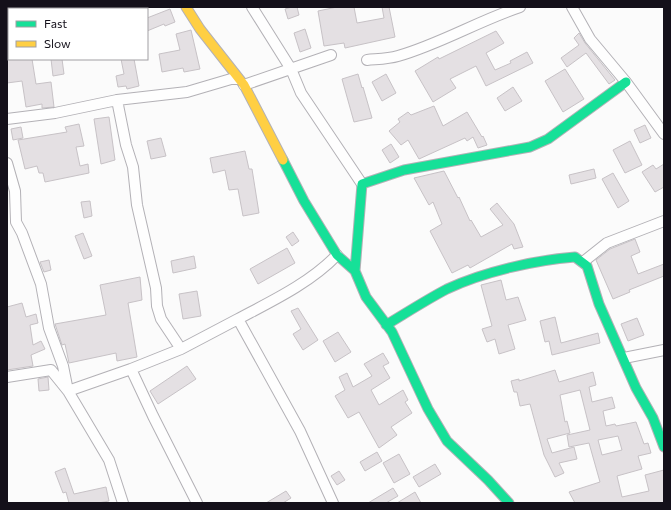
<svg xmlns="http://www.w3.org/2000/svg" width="671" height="510" font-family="Commissioner,sans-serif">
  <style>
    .building { fill: #e4e0e3; stroke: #c7c2c6; fill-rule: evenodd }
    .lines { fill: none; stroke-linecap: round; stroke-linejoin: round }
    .street-casing { stroke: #b3b1b6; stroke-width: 12 }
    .fast-casing { stroke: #b3b1b6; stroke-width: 11 }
    .slow-casing { stroke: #b3b1b6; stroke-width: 11 }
    .street { stroke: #fefefe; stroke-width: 10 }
    .fast { stroke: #16e098; stroke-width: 9 }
    .slow { stroke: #ffcf43; stroke-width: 9 }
  </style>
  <rect width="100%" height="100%" fill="#fbfbfb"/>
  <path class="building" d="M292,7H297L299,15L288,19L285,9Z
    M337,7H354L357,23L384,18L382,7H389L395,37L345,48L344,43L324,46L318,11Z
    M170,9L175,22L165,26L164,24L147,31V18Z
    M305,29L311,48L300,52L294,33Z
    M191,30L200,69L184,72L183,68L162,72L159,54L180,50L176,34Z
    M496,31L504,43L486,53L495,70L511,63L510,61L527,52L533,63L486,86L476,66L450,79L456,88L433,102L415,71L438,57L439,59Z
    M579,33L585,43L615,80L609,84L586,53L567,67L561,58L579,45L574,38Z
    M7,59H32L36,84L51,82L54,107L42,108V104L26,107L22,81L7,83Z
    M51,59H62L64,74L53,76Z
    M121,59H134L139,86L127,89L126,86L118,87L116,76L124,74Z
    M565,69L584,99L563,112L545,81Z
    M358,74L362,88L363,87L372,118L354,122L342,79Z
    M386,74L396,93L382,101L372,82Z
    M513,87L522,101L505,111L497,98Z
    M434,106L443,126L467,112L482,137L483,136L487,145L478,148L473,137L467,141L465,138L419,159L408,140L401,145L389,131L400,122L398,119L408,112L411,115Z
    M109,117L115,160L101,164L94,119Z
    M79,124L84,146L76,147L80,166L88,164L89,173L45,182L43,173H39L37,166L25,169L18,140L67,132L65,127Z
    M645,125L651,138L640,143L634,130Z
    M21,127L23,138L13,140L11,129Z
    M161,138L166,156L151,159L147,141Z
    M630,141L642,165L625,173L613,150Z
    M391,144L399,157L390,163L382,150Z
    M245,151L249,169H252L259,213L243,216L238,189L229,190L225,170L213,173L210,158Z
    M664,164V187L655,192L642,172L653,165L656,169Z
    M594,169L596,178L571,184L569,175Z
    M444,171L458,198L459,197L470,221L471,220L481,237L503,225L490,209L497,203L514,224L523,247L514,249L512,244L470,268L468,265L452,273L430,231L442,224L433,202L429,205L414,178Z
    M613,173L629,201L618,208L602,179Z
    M90,201L92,216L84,218L81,202Z
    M293,232L299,241L292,246L286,237Z
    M83,233L92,256L84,259L75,236Z
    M635,239L640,252L631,256L638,274L664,264V276L629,290L630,292L613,299L596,260L610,249Z
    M287,248L295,263L258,284L250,269Z
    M194,256L196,268L173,273L171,261Z
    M49,260L51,270L44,272L40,262Z
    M140,277L142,300L128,303L137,357L117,361L116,353L69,363L65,344L62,345L55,324L106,315L100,285Z
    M501,280L506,300L518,297L526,320L508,325L515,349L499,354L495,339L487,342L482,329L492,326L481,285Z
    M197,291L201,316L183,319L179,294Z
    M22,303L26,317L36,314L38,323L30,325L33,345L41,341L45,349L31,355L33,366L7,370V307Z
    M298,308L318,340L303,350L293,334L301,329L291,311Z
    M555,317L561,343L598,333L600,343L552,355L549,341L545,342L540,321Z
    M637,318L644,335L628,341L621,324Z
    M338,332L351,352L335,362L323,341Z
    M383,353L389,363L383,366L390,378L371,390L379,405L403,390L408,400L405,402L412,413L391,427L397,435L379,448L359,412L348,418L335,396L345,390L339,377L347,373L353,387L372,376L364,364Z
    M187,366L196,379L158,404L150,391Z
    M555,370L559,382L593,372L596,385L589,387L592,402L612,397L615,408L603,411L606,426L615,424L616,426L636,422L644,444L648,443L651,453L638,456L642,469L617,476L622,497L649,491L645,475L664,470V503H575L569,492L600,482L589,443L569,447L567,435L590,430L580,390L560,395L565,422L567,421L570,433L547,439L552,453L574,447L577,459L559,463L564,473L555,477L544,455L530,404L520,406L517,392H514L511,381L519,379V381ZM618,436L622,450L602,455L598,440Z
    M48,377L49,390L39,391L38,379Z
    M377,452L382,461L365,471L360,462Z
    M399,454L410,474L394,483L383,463Z
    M435,464L441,474L419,487L413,477Z
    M65,468L74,494L106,487L109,501L98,503H69L66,492L63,493L55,472Z
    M339,471L345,480L337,485L331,476Z
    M393,488L398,496L386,503H368Z
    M286,491L291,498L283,503H266Z
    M415,492L421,503H397Z"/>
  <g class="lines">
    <g class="street-casing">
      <path id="street" d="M252,7L291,69L301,93L362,184
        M572,7L590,39L626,82L664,134
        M367,60C377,59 388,59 398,56C440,44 478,21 520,7
        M244,85L331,55
        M117,100L126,145L133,167L137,205L156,288L157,306L161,319L181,349
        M7,119L55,113L117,100L187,92L231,79H238
        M7,163L15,191L16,222L22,233L41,284L49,328L63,366L68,391L131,369
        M583,262L607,243L664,221
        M624,358L664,350
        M7,377L51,370L68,391L109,460L123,503
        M197,503L153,416L131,369L181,349L238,319
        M333,503L300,431L238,319C272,301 310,283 337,255"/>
    </g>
    <g class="fast-casing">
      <path id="fast" d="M283,160L304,201L337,255L355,271L366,297L392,332L428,409L447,441L488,480L509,503
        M355,271L362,184L404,170L530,147L548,139L626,82
        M386,325C406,313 426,300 447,289C483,272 535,260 575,257L587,266L599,304L636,388L653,418L664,447"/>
    </g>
    <g class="slow-casing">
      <path id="slow" d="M186,7L200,29L244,85L283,160"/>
    </g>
    <use href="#street" class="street"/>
    <use href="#fast" class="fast"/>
    <use href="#slow" class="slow"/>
  </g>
  <rect width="671" height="510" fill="none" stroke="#14101a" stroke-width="16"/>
  <rect x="8" y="8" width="140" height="52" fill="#ffffff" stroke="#a19fa3"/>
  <rect x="16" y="21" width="20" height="6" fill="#16e098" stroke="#a19fa3"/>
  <text x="44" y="28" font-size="12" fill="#14101a">Fast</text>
  <rect x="16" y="41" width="20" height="6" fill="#ffcf43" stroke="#a19fa3"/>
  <text x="44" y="48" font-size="12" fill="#14101a">Slow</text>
</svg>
